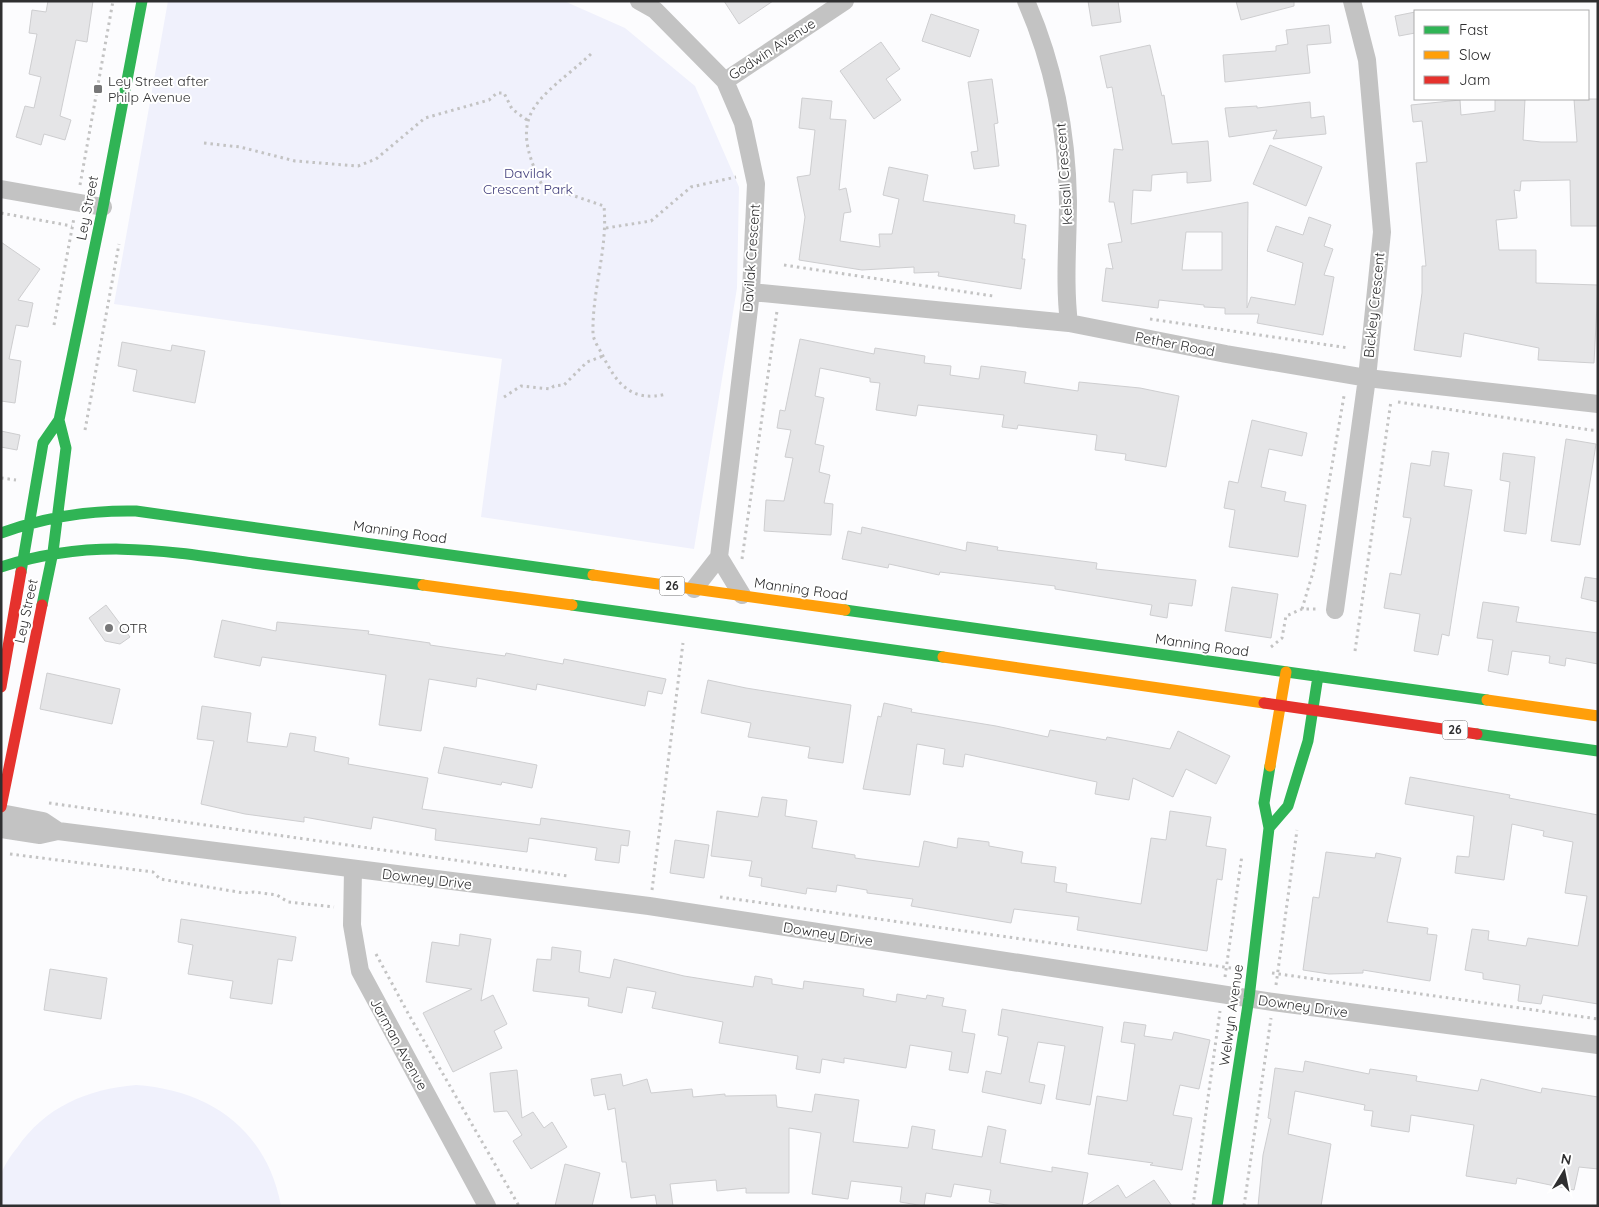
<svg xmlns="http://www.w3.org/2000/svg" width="1599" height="1207" font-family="Quicksand,sans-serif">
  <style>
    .green { fill: #f0f1fc }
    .building { fill: #e5e5e7; stroke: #ceced0; fill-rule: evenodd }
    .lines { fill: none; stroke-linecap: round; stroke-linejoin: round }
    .path { stroke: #c3c3c3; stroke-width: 3; stroke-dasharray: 2.5 4; stroke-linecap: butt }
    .street { stroke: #c3c3c3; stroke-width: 18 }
    .fast { stroke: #30b455; stroke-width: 11 }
    .slow { stroke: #ff9f0a; stroke-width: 11 }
    .jam { stroke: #e5322d; stroke-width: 11 }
    .poi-dot { fill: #777778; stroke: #fff; stroke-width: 2 }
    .labels { text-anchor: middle; stroke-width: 4; stroke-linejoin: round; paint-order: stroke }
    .shield { fill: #fff; stroke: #6d6d6e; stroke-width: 1 }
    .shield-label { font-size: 12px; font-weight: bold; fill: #2f2f30 }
    .street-label { font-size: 14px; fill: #2f2f30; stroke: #fff }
    .poi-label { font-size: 14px; fill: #2f2f30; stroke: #fff; text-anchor: start }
    .park-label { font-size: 14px; fill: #413e7b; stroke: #fff }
  </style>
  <rect width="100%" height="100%" fill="#fcfcfe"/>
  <path class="green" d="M168,1H564L625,28L695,86L739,187L737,288L694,549L481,517L502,359L114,304Z
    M136,1085C210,1090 267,1130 281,1206H1C1,1196 0,1184 1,1175C4,1165 11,1155 17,1148C45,1107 87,1089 136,1085Z"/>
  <path class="building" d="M48,1H93L87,42L76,40L60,116L71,120L65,140L44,134L41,145L16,137L25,106L34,108L41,77L29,74L37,34L29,33L32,10L46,12Z
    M724,1H773L739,24Z
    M1088,1H1118L1121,22L1092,26Z
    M1236,1H1294V6L1241,20Z
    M1415,12V33L1399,36L1395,16Z
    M931,14L979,30L970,57L922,41Z
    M1329,25L1331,43L1307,45L1310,73L1225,82L1223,55L1276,51V46L1288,44L1286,30Z
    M881,42L900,69L886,79L901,100L874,119L840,71Z
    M1150,45L1162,96L1164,95L1172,144L1208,141L1211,181L1187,183V172L1152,175L1151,191L1133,190L1131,224L1248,202L1247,308L1251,297L1295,305L1303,263L1267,251L1276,226L1303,235L1309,217L1331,225L1324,246L1333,249L1324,275L1334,277L1323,335L1257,323L1259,314H1225V308L1204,307V305L1159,300L1158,308L1102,301L1106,268L1113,269L1108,244L1122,242L1114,202H1109L1114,149L1123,150L1112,87L1107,88L1100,56ZM1186,232H1222V270H1182Z
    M992,79L998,123L994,124L999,166L974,169L971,152L978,151L968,82Z
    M802,98L832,101L830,119L846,120L839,190L846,188L851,212L844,213L840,241L880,247L879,234H892L899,199L883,195L889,167L928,175L923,201L1015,215L1014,223L1026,225L1022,259H1025L1021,289L938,276L939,272L914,273V267L862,270L799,260L805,217L797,177L810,175L815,130L799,128Z
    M1495,99H1525L1523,140L1541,142H1577L1574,99H1598V226H1571L1570,180L1521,181L1520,191L1514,190L1517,218L1496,220L1499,250H1536V283L1598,285L1594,363L1538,360L1539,348L1464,333L1461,357L1414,350L1422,293V266H1426L1416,163L1427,162L1422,121L1413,122L1411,105L1460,100L1461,115L1495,111Z
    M1310,102L1311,118L1324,116L1326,134L1273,139L1277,130L1229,137L1225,108L1257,106V108Z
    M1270,145L1322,167L1306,206L1253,184Z
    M1,242L40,269L18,300L33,303L28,327L16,325L9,359L21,361L15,403L1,401Z
    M800,339L874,354L875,348L925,356L924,363L951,366L950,375L979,379L981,366L1026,372L1024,383L1078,391L1079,382L1140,388L1179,396L1166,467L1125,460L1126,454L1095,450L1097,435L1018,425L1017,429L1002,427L1004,415L918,405L916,416L876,410L880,383L870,382V378L820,368L815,396L824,398L815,444L824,446L819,472L830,475L824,503L833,504L831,535L764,531L766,500L784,501L793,458L785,457L791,430L777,428L780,410L785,411Z
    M122,342L171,351L172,345L205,351L195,403L133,391L137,370L118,366Z
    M1252,420L1307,433L1302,456L1269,449L1261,487L1286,492L1284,501L1306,505L1298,557L1229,547L1235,510L1224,508L1229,481L1238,483Z
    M1,431L20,435L17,450L1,447Z
    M1566,439L1596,444L1580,545L1551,541Z
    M1432,451L1449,453L1444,486L1472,490L1449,636L1442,634L1438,655L1414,651L1420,614L1384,608L1390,573L1401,575L1411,518L1403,517L1411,463L1430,466Z
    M1503,453L1535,457L1526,534L1504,531L1510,482L1500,480Z
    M862,527L966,551L967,542L998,547L997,550L1097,563L1096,569L1196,580L1192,606L1169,603L1167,618L1150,615L1152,605L1055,589V586L940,572L939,575L889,564L888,568L842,559L848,531L861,534Z
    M1585,577L1598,579V602L1581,598Z
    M1232,587L1278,594L1271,638L1225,631Z
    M1483,602L1519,607L1516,622L1598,633V664L1566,658L1565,666L1549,663L1550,656L1512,651L1508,675L1488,671L1493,640L1477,638Z
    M106,605L130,637L120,644L105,641L89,618Z
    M222,620L276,631L277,622L369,631L368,634L430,643V645L505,656L506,653L563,664L564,659L666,679L662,694L648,691L645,706L537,684L536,690L477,678L476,687L429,679L421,731L379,725L386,675L262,657L260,666L214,657Z
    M47,673L120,689L112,724L40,709Z
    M708,680L746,688L851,705L843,763L808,758L810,747L748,737L751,723L701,713Z
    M884,703L912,709L911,712L996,726L1048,737L1050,730L1106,740L1107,737L1170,749L1178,731L1230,756L1216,784L1186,769L1173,797L1133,778L1129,800L1095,794L1097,782L965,754L963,767L943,764L945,749L917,744L910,795L863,789L878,716L881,717Z
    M202,706L251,713L247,742L287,747L290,733L316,737L314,751L349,758L348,764L428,778L422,809L540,825L541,818L630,831L628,846L621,845L619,863L595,860L597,848L529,838L527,852L435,840L436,829L373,817L371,829L304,817V822L245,814L201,804L214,741L197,739Z
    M444,747L537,765L532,788L502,782L501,785L438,773Z
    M1410,777L1510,795L1509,798L1598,815V1004L1543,995L1541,1004L1518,1001L1520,985L1483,979V973L1465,970L1472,929L1489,931L1488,940L1526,946L1528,938L1578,946L1587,896L1565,893L1573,842L1543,836L1544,831L1512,824L1504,880L1455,873L1457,856L1469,857L1474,816L1405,804Z
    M762,797L787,800L785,816L817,821L812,848L855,855V858L919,867L924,841L957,848L958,838L989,842V846L1023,852L1021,863L1056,867L1054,882L1067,884L1066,892L1141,904L1151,838L1166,840L1170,811L1211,817L1206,846L1226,849L1222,880L1217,879L1207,951L1077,930L1079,917L1014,909L1011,923L911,906L913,899L867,893V890L837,885L836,892L807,888L806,894L761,886L762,878L749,876L752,861L711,856L717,811L758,817Z
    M675,840L709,845L704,878L670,873Z
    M1326,852L1375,858L1376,853L1401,858L1387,922L1428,928L1427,934L1437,935L1430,981L1363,970V973L1329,974L1303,970L1313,897L1319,898Z
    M181,919L296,937L292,961L278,959L272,1004L230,998L233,981L188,974L193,945L178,942Z
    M460,934L491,939L481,1001L493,995L507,1024L494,1031L502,1048L453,1072L423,1013L472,989L426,982L432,942L459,946Z
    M552,947L581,951L579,972L610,978L614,959L684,976L753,987L755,976L772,979V984L803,989L804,981L864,989L863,996L896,1002L897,994L926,999L927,995L944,998L942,1006L966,1010L962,1032L975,1034L968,1073L949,1070L952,1052L910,1045L906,1068L844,1058V1063L822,1059L820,1073L796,1069L798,1056L719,1043L723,1022L652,1008L656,992L627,987L622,1013L588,1006L589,998L533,991L537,959L551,960Z
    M50,969L107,978L101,1019L44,1010Z
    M1002,1009L1103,1027L1090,1105L1056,1099L1065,1046L1038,1042L1029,1082L1045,1085L1041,1104L982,1092L986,1071L1001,1074L1008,1037L998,1035Z
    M1124,1022L1146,1025L1144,1036L1172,1040L1174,1032L1210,1040L1199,1089L1180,1085L1173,1115L1192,1118L1182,1170L1150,1165L1153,1163L1088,1154L1097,1096L1127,1101L1135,1044L1121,1042Z
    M1305,1061L1369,1074L1370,1069L1417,1076L1416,1081L1478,1091L1481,1079L1541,1093L1542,1088L1598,1097V1169L1579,1167L1574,1190L1517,1178L1516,1184L1466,1176L1474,1125L1411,1115L1409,1132L1371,1126L1373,1111L1364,1110L1365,1105L1295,1091L1288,1134L1331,1144L1321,1206H1258L1263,1155L1271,1119L1268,1118L1275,1068L1303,1072Z
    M517,1070L522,1118L533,1112L544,1128L552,1122L567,1147L531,1169L513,1141L522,1135L507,1111L494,1112L490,1073Z
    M621,1074L623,1086L647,1079L651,1093L692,1089L693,1097L725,1094V1096L776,1095L777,1107L812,1112L815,1094L859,1100L853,1142L908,1148L912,1126L935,1130L932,1149L982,1157L988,1126L1006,1130L1000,1163L1052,1172V1167L1088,1173L1082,1206H1012L989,1202L991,1190L954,1184L951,1197L926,1193L924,1206L900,1202L902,1187L851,1181L848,1199L812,1194L821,1133L789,1128V1193H746V1188L717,1191L716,1180L670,1184L673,1206H657L655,1195L631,1198L626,1162H622L615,1108L608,1110L605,1094L594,1096L591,1079Z
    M565,1164L600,1173L592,1206H555Z
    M1154,1180L1172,1206H1085L1118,1185L1126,1198Z"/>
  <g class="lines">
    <path class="path" d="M591,54C539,101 505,111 542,185L604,206C608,249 592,290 593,333C593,340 599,348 602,354C616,383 631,403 666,394
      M204,143L240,147L295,161L358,166L376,159L425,118L489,100L497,93H504L512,109L527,120
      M80,185L113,1
      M1,213L72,226
      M606,228L651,221L691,187L736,177
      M784,265L993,296
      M1150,319L1349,348
      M54,325L74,218
      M504,397L521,386L550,389L554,386L564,385L587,362L603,356
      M1398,402L1598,431
      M85,430L119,244
      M1,478L16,480
      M742,559L777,311
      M1302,609L1314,569L1344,396H1347
      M1271,647L1282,638L1286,616L1302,609H1319
      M1355,651L1391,401
      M49,803L568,876
      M10,854L153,872L160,879L244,893L254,892L277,895L288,902L334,907
      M1,871H2
      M652,890L683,643
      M720,897L1231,968
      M376,954L409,1015L519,1206
      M1272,973L1598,1019
      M1225,977L1242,855
      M1276,985L1297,830
      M1193,1206L1220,1011
      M1244,1206L1271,1018"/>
    <path class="street" d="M639,1L655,10L725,81L743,123L756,184L751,292L719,557L694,589
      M1026,1C1053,63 1067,133 1068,201C1068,241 1064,283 1069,323
      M725,81L845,1
      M1,189L103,207
      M751,292L1069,323L1226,354L1367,378L1598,404
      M719,557L742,595
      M1335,610L1367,378L1382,232L1367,60L1352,1
      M1,813L43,821L58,831
      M1,829L40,835L58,831L649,906L1273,1002L1598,1045
      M353,870L352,925L360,971L487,1206"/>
    <path class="fast" d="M1,533C45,517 89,510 136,511L593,575
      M1,567C91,538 162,550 253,563C310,570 366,578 423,585
      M21,572L43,443L59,420L103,207L142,1
      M42,605L53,552L66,448L59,420
      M572,605L943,657
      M845,610L1487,700
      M1477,734L1598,751
      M1269,828L1288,806L1308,741L1318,676
      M1217,1206L1249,998L1269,828L1264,803L1270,766"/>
    <path class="slow" d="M593,575L845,610
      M423,585L572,605
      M943,657L1264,703
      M1487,700L1598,716
      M1270,766L1286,672"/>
    <path class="jam" d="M1,687L21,572
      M1264,703L1477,734
      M1,807L42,605"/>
  </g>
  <g class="poi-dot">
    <rect x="93" y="84" width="10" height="10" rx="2.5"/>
    <circle cx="109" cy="628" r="5"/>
  </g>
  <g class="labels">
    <g class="shield">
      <rect x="659.5" y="576.5" width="25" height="19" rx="4"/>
      <rect x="1442.5" y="720.5" width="25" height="19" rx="4"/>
    </g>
    <g class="shield-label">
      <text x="672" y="590">26</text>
      <text x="1455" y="734">26</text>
    </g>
    <g class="street-label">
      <text transform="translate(772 49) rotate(-33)" y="5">Godwin Avenue</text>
      <text transform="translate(1064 174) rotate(-94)" y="5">Kelsall Crescent</text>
      <text transform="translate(87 208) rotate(-79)" y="5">Ley Street</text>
      <text transform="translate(751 258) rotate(-86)" y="5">Davilak Crescent</text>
      <text transform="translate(1374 305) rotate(-84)" y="5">Bickley Crescent</text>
      <text transform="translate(1175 344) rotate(11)" y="5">Pether Road</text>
      <text transform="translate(400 532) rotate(8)" y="5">Manning Road</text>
      <text transform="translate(801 589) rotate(8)" y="5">Manning Road</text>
      <text transform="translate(26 611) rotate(-78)" y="5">Ley Street</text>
      <text transform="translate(1202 645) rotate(8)" y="5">Manning Road</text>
      <text transform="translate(427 879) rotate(7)" y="5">Downey Drive</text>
      <text transform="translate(828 934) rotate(9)" y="5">Downey Drive</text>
      <text transform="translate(1303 1006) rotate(8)" y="5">Downey Drive</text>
      <text transform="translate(1231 1015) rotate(-82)" y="5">Welwyn Avenue</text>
      <text transform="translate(399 1044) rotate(61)" y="5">Jarman Avenue</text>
    </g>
    <g class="poi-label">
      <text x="108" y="86">Ley Street after<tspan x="108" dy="16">Philp Avenue</tspan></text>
      <text x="119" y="633">OTR</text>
    </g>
    <g class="park-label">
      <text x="528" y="178">Davilak<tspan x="528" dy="16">Crescent Park</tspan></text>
    </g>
  </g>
  <rect width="1599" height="1207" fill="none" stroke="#2f2f30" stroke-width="5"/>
  <rect x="1414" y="10" width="175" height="90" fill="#ffffff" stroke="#acacac"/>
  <rect x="1424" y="26" width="25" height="8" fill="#30b455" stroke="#acacac"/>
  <text x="1459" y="35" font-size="15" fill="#2f2f30">Fast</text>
  <rect x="1424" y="51" width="25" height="8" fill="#ff9f0a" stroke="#acacac"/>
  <text x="1459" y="60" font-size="15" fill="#2f2f30">Slow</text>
  <rect x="1424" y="76" width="25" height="8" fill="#e5322d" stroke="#acacac"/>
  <text x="1459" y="85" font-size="15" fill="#2f2f30">Jam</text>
  <g transform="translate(1564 1172) rotate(10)" stroke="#ffffff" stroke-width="4" paint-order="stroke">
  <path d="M0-4L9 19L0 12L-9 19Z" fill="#2f2f30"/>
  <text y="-8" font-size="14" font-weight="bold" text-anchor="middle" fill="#2f2f30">N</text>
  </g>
</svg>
